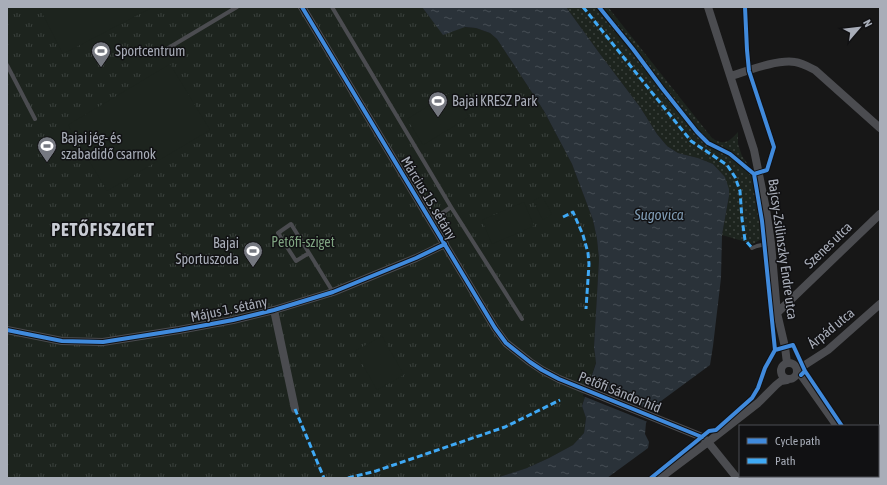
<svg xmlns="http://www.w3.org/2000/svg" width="887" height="485" font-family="'Asap Condensed',sans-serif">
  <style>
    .grass { fill: url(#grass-dots) }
    .park { fill: url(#park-tufts) }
    .garden { fill: #1d241e }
    .water { fill: url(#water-ripples) }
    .pier { fill: #171717 }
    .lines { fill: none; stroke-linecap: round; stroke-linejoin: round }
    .service { stroke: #4b4c50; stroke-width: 4 }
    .minor { stroke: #4b4c50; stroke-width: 8 }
    .quiet { stroke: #3fa9f5; stroke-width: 3; stroke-dasharray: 6 3; stroke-linecap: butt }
    .cycleway-casing { stroke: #111113; stroke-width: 6 }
    .cycleway { stroke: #408adc; stroke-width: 4 }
    .labels { text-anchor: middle; stroke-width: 3; stroke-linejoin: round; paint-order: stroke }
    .poi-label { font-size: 14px; fill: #a8adb8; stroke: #111113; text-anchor: start }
    .street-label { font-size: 14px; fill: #a8adb8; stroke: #111113 }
    .park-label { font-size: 14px; fill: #7fa381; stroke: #111113 }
    .water-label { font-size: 15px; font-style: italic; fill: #7f9bb3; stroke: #111113 }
    .district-label { font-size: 18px; font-weight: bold; letter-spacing: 1px; fill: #c9ccd4; stroke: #111113 }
  </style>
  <defs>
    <pattern id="grass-dots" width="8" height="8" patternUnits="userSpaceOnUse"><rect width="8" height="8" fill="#1d241e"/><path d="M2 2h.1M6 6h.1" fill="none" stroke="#3b413d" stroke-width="1.8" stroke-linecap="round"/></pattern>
    <pattern id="park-tufts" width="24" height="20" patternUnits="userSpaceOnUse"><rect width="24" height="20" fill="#1d241e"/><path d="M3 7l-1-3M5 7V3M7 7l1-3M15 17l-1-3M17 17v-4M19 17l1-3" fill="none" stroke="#3b413d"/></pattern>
    <pattern id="water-ripples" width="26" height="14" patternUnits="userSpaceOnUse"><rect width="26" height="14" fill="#2a3239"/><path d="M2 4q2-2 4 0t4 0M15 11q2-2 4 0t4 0" fill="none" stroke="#464d54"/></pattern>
  </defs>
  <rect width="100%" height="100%" fill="#171717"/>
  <path class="grass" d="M566,7H608L712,138C724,146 729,142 738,132V144L742,156L747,163L752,175L763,238L753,244L722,235L729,196L725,177L713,164L698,158L678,153L667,146L657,134L640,107L600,54Z"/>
  <path class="park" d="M7,7H422L443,34L464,27L476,28L490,33L497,39L544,111L572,164L593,220L597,239L599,259L594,347L596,362L582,406L586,418L584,433L573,445L549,458L527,468L496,478H7Z"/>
  <path class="garden" d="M39,7H153L63,54Z
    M170,64L210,130L107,191L68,125Z
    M453,91L469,117L423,145L407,119Z
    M542,196L552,214L543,220L533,201Z
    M524,202L534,226L492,244L482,220Z
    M382,336L404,375L377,390L355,351Z"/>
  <path class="water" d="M422,7H566L600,54L640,107L657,134L667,146L678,153L698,158L713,164L725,177L729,189V196L722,235L721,278L713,346L710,365L657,404L646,423L645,434L649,442L648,448L644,451L607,478H496L527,468L549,458L573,445L584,433L586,418L582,406L596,363L594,347L599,259L597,239L593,220L572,164L544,111L497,39L490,33L476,28L465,27L443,35Z"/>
  <path class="pier" d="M587,384L655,412L648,422L583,396Z"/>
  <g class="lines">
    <path class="service" d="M332,7L451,207L522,319
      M165,50L237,7
      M7,65L35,119
      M431,221L451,207
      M752,248L757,246L771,243
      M309,253L291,224L278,233L296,261L309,253L333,292"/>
    <path class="minor" d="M302,7L495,328L506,343L530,362L542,370L559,379L702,437L708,442L737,478
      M708,7L754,150L766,209L771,243L777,313L785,347L787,363
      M731,76C747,71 778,59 795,62C802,63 809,67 815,70L880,128
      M274,310L295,409
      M777,313L880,214
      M7,330L62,341L103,342L179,330L233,320L274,310L333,292L416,258L445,244
      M781 371a8 8 0 1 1 16 0a8 8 0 1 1-16 0Z
      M797,370L828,350L880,304
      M797,373L801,375L837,426
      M878,436L880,434
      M660,478L708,442L758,403L776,385L781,381L787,380
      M841,478L842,476"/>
    <path class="quiet" d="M583,7L691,141L727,165L735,177L740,191L742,219L745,240L752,248
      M563,217L573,212L583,235L588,253L589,264L586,309
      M295,409L324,478
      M348,478L376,471L505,427L560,400"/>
    <g class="cycleway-casing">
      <path id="cycleway" d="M302,7L495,328L506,343L530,362L542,370L559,379L702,437
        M599,7L633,49L662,88L697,132L708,143L730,154L754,174L762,221L775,350L765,368L758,388L752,398L716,430L709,431L651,478
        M745,7L747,50L749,71L774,147L767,170L754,174
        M7,330L62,341L103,342L179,330L233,320L274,310L333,292L416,258L445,244
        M775,350L793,345L805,371L801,375
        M805,371L842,426"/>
    </g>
    <use href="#cycleway" class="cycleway"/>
  </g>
  <defs>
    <g id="stadium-pin" transform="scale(1)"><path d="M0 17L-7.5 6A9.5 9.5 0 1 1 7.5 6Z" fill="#757880" stroke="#111113"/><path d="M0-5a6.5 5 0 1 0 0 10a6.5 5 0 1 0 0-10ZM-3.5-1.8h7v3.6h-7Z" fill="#fff"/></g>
  </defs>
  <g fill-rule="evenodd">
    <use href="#stadium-pin" x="101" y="51"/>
    <use href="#stadium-pin" x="438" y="101"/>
    <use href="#stadium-pin" x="47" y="146"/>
    <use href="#stadium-pin" x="253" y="251"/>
  </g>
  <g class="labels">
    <g class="poi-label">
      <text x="115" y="56">Sportcentrum</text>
      <text x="452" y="106">Bajai KRESZ Park</text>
      <text x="61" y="143">Bajai jég- és<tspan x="61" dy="16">szabadidő csarnok</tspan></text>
      <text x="239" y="248" text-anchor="end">Bajai<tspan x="239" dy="16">Sportuszoda</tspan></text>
    </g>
    <g class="street-label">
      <text transform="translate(429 198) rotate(59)" y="5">Március 15. sétány</text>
      <text transform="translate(828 245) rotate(-44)" y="5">Szenes utca</text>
      <text transform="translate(783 249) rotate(82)" y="5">Bajcsy-Zsilinszky Endre utca</text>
      <text transform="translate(229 309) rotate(-12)" y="5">Május 1. sétány</text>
      <text transform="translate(831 328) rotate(-39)" y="5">Árpád utca</text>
      <text transform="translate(620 392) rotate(22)" y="5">Petőfi Sándor híd</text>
    </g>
    <g class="park-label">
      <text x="303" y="247">Petőfi-sziget</text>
    </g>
    <g class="water-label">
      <text x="659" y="220">Sugovica</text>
    </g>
    <g class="district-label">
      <text x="103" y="236">PETŐFISZIGET</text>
    </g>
  </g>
  <rect width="887" height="485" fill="none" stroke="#a8adb8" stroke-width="16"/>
  <rect x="739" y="425" width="140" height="52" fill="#111113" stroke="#4d4f55"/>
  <rect x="747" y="438" width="20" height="6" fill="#408adc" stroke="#4d4f55"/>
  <text x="775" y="445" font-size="12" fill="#a8adb8">Cycle path</text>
  <rect x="747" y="458" width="20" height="6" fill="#3fa9f5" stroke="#4d4f55"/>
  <text x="775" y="465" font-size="12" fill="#a8adb8">Path</text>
  <g transform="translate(859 28) rotate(62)" stroke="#111113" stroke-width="3" paint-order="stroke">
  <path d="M0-3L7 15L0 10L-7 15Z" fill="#a8adb8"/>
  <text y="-6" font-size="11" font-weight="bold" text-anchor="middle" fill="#a8adb8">N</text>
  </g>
</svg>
